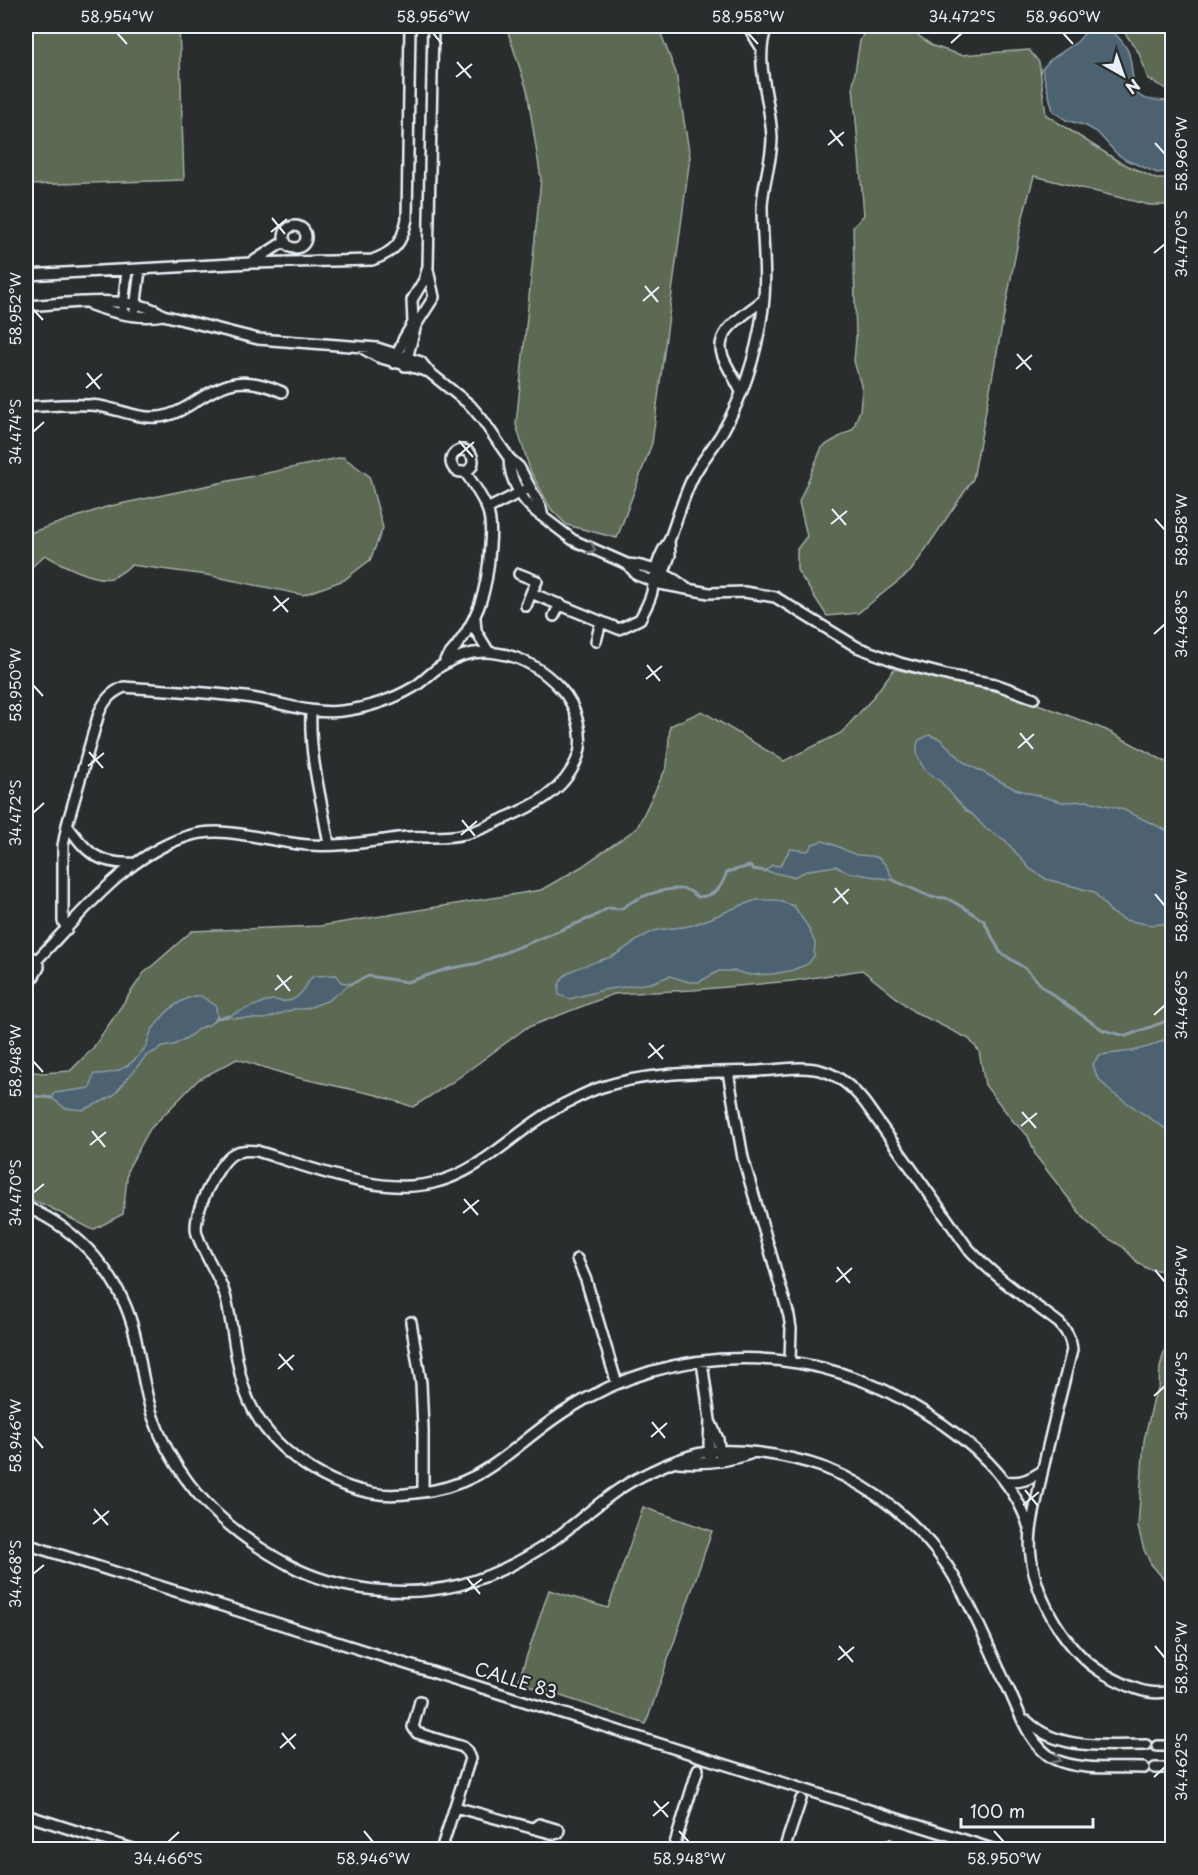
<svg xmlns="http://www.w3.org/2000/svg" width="1198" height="1875" font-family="'Playpen Sans',sans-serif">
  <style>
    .green { fill: #5b6952; stroke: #a2ada5; stroke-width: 1.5 }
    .water { fill: #4d6270; stroke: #8b9ba6; stroke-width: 1.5 }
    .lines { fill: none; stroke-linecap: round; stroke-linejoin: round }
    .stream { stroke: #8b9ba6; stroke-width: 3 }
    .minor-casing { stroke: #e8f1f8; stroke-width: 14 }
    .minor { stroke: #2a2d2e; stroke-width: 9 }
    .oneway { stroke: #6c7275 }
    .ticks { fill: none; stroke: #e8f1f8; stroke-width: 2 }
    .labels { text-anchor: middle; stroke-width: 4.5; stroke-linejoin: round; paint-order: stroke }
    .street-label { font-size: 18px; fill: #e8f1f8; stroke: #2a2d2e }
    .neatline { fill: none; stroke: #e8f1f8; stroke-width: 2 }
    .ticks-label { font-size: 15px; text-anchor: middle; fill: #e8f1f8 }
  </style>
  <rect width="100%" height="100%" fill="#2a2d2e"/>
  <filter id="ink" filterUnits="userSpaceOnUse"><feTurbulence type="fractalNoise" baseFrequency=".0167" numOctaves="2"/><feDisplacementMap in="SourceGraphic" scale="12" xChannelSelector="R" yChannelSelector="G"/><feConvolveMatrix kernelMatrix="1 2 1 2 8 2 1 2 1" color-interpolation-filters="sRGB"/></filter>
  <g filter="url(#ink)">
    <path class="green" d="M26,26H179L184,180L26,185Z
      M506,26H658L676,73L690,157L652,443L617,538L567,525L551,509L530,470L516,425L541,179L527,90Z
      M867,26H905L933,46L961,55L1029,50L1039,62L1046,115L1118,161L1156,179H1172V205H1149L1034,176L1022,220L973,479L911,571L858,613L827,616L797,570V549L807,536L799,502L822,447L853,429L860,410L862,389L854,361L856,339L853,227L864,215L853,85L860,41Z
      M1120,26H1172V92L1148,79L1139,53Z
      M343,457L369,476L383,528L370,560L344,580L303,595L207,575L131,565C125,570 118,576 111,578C95,582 59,563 45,555L26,572V535L35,531L106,507Z
      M894,669L1017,696L1106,730L1172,765V1269L1165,1271L1148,1269L1137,1262L1123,1247L1104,1236L1086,1221L1036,1156L1028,1136L1013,1121L985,1085L979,1051L969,1039L913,1011L862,970L792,981L693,990L614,994L526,1028L454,1081L413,1107L377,1095L295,1077L237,1059L198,1080L150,1129L128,1169L123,1214L93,1230L43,1204L26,1199V1071L43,1073L70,1071L93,1048L143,974L192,931L320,926L541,890L581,867L637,828L667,766L670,726L702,711L784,761L841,733L871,700Z
      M1172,1326V1589L1151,1564L1144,1550L1138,1527L1144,1440L1154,1398L1159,1387L1160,1367L1170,1330Z
      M643,1507L712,1531L646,1724L518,1682L549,1590L608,1608Z"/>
    <path class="water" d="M1091,26H1107C1115,33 1123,41 1128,51C1133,62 1131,90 1140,96C1148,102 1163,100 1172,101V171L1157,173L1126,160L1116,153L1097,132L1086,126L1066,120L1053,111L1042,69L1050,60L1077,42Z
      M929,735L940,739L965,763L1015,789L1062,802L1089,801L1122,809L1172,833V923L1152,925L1125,920L1111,912L1094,892L1046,879L1030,869L1005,840L986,829L973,815L966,811L941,782L924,769L917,755V745L919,740Z
      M822,841C835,843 844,851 857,855C863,856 870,855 876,857C885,861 889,871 893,880L846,872L836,866L809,870L793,877L765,871L772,865L780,866L790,849L808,851L813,844Z
      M757,900H776L794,906L808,927L815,943L814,956L808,964L790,971L773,974L750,975L735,971H719L699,982H689L670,976L651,983L603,990L570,999L559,995C553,967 596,964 613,956C626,949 638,938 652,932C664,927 677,929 689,926C712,920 734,906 757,900Z
      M337,975L341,982L351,984L327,1001L305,1009H294L265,1019L233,1018L230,1016C234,1013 268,1000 273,1000C280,1000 285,1003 292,1000C302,996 306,984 313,976Z
      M194,996H201L216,1006L217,1018L209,1025L199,1028L190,1036L174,1045L163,1047L146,1056L114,1095L103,1101L83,1110L65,1108L52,1098L54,1093L90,1088L94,1074C113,1074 126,1070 139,1055C142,1051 146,1048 147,1044C149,1037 150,1032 154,1027C166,1012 175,1002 194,996Z
      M1172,1036V1133L1111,1092L1097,1077L1093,1064L1099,1055L1133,1051L1151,1046Z"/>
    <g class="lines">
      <path class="stream" d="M893,880L931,897L946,898L963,907L984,921L1000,952L1026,969L1044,988L1064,1003L1103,1030L1126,1036L1172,1019
        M351,984L369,976L407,982L447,969L479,963L593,917L608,908L621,909C636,897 662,888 681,889C688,889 693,893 698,897C716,896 721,888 727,872L750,866L753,869L765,871
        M217,1018L230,1016
        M26,1095L52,1098"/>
      <g class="minor-casing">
        <path id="minor" d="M748,26L762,49
          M284 237a11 11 0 1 1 22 0a11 11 0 1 1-22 0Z
          M251,263L372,260C395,252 402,243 407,219L410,26
          M26,275L251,263L285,241
          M91,305C113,313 139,320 163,315
          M26,306C61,304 135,293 163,315L258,339L377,348L421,362L429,372L470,405L482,419L509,458L519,467L541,508L543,517C524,505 509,481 509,458
          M123,307L127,271
          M135,309L140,270
          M362,348L378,357L429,372
          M394,363L404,338L413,323L412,300L424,280L428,267L433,26
          M405,366L416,325L434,297L428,270
          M741,392C736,380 728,369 723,357C712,330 748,314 764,299
          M26,407C49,406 76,403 99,406C118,409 139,419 158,417C172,416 184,409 196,401C228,380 246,376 282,392
          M451 461a11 11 0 1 1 22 0a11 11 0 1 1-22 0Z
          M487,509L525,490
          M543,517L573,540L627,564L637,575L660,584L709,593L744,592L775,597L857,647L900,663L950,676L995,684L1034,698
          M627,564C647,565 672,575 687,589
          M519,574L537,581L531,593
          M661,581L670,555L669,541
          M526,606L531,593L619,629L640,619C644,611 650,601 652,592C655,573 657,557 669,541C677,520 683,497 693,477C701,461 714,447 723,431C743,396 756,355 762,315C768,278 762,243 762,206C763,183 772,161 772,138C771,101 753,62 767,26
          M554,616L560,604
          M475,618L476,631L489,652
          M596,641L601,622
          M445,660C477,625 488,592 490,545C491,534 491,519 487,508C481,496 473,483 465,472
          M311,712C309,758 322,800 329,845
          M67,825C87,853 98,865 135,863
          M26,957L34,958L39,967L34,976L26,977
          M37,960C81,914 125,856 188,836C227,824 269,843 309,845C342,847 374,841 407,837C426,836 446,839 465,834C478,831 490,825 503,819C533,806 564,792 577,759C586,738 576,705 561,689C544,670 521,656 496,653C477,650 458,655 441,666C431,672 424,681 414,687C392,700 367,708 342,711C309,715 278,701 245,697C205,692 164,690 124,687C110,693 105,700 99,713L67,825L63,846V921L67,929
          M728,1072L743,1158L789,1316L791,1329L790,1360
          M26,1207C80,1230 121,1276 135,1335C141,1362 144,1390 153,1417C177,1484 227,1532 289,1565C338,1591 405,1598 459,1585C491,1577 522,1561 549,1543C572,1527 592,1508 615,1492C636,1477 667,1463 690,1456C727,1444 789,1455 825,1468C874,1487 919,1524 948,1567C972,1605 989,1649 1009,1690C1020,1714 1030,1746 1054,1759C1078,1771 1117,1767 1144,1768
          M577,1259L586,1280L617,1384
          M411,1322L421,1383L423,1429V1492
          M702,1362L710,1420L709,1443L710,1462
          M711,1423L718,1439L720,1455
          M678,1462C702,1464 727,1462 750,1454
          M1005,1481C1020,1484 1030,1479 1042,1471
          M1030,1532C1017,1480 968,1439 924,1412C814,1342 677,1340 567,1410C510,1446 488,1486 415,1493C400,1495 387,1496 372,1493C319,1483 263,1444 245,1391C234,1360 234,1327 225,1295C219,1274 204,1256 197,1234C191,1217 217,1163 233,1154C240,1150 248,1150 257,1151C310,1167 378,1196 433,1183C485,1171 518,1127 564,1104C576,1098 589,1091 602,1087C651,1071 708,1073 759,1071C779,1070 804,1065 823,1071C841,1076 854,1089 865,1103L967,1247C994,1277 1027,1299 1059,1323C1067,1332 1071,1338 1072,1350C1060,1398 1047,1445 1038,1493C1034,1514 1028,1535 1031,1556C1034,1581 1043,1603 1056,1624C1068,1643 1084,1662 1103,1673C1123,1684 1150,1699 1172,1690
          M26,1544L996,1850
          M420,1701L413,1727L417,1733L463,1747L467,1751L470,1759L441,1850
          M1027,1721C1058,1751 1106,1745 1146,1745
          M1157,1746H1172
          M1155,1768H1172
          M455,1807L554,1834L558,1833L559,1830L539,1824L534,1828
          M26,1815L136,1850
          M673,1850L698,1769
          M784,1850L801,1799
          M887,1850L889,1845"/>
      </g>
      <use href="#minor" class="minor"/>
    </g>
    <defs><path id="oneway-chevron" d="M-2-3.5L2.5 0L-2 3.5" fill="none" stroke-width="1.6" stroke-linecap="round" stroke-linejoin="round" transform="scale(1.5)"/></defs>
    <g class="oneway">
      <use href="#oneway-chevron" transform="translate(592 549) rotate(24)"/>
      <use href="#oneway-chevron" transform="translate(1057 1759) rotate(25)"/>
    </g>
  </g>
  <path class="ticks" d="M117,33L127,44M433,33L442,44M748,33L758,44M1063,33L1073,44M951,43L962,33M457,62L471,78M456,77L472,64M830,130L843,146M1155,143L1165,154M828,145L844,132M272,218L285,234M271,232L287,219M1154,253L1165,244M645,286L658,302M643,301L659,287M33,309L43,320M1017,354L1031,370M1016,369L1032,355M87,373L100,389M86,388L102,374M33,432L44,422M459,441L473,457M458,456L474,442M832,509L846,525M1155,519L1165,530M831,524L847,511M274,596L288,612M273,611L289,598M1154,634L1165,624M647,665L660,681M646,679L662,666M33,685L43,696M1020,733L1033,749M1018,748L1034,734M89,752L103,768M88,766L104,753M33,813L44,803M462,820L475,836M461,835L477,821M835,888L848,904M1155,894L1165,906M833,903L849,889M277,975L290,991M275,990L292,976M1154,1015L1165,1005M649,1043L663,1059M648,1058L664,1045M33,1061L43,1072M1022,1112L1036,1128M1021,1126L1037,1113M92,1131L105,1147M90,1145L106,1132M33,1193L44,1184M464,1199L478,1215M463,1213L479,1200M837,1267L850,1283M1155,1270L1165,1282M836,1282L852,1268M279,1354L293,1370M278,1369L294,1355M1154,1396L1165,1386M652,1422L665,1438M33,1436L43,1448M651,1437L667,1423M1025,1490L1038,1506M1023,1505L1039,1492M94,1509L108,1525M93,1524L109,1511M33,1574L44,1565M467,1578L480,1594M465,1592L482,1579M839,1646L853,1662M1155,1646L1165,1658M838,1660L854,1647M282,1733L295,1749M280,1748L296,1734M1154,1777L1165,1767M654,1801L668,1817M653,1816L669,1802M364,1831L373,1842M679,1831L689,1842M994,1831L1004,1842M168,1842L179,1832"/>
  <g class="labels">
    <g class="street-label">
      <text transform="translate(516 1681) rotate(17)" y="6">CALLE 83</text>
    </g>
  </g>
  <rect width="1198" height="1875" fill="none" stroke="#2a2d2e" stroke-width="66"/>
  <g transform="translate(1123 75) rotate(140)" stroke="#2a2d2e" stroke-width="4.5" paint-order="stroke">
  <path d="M0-4.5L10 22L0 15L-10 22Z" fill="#e8f1f8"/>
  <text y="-9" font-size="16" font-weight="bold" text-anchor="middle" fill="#e8f1f8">N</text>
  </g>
  <path d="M961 1818v9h132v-9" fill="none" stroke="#e8f1f8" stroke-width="3"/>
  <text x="970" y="1818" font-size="18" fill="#e8f1f8" stroke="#2a2d2e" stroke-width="4.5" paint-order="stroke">100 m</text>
  <rect x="33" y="33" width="1132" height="1809" class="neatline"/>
  <g class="ticks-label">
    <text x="117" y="22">58.954°W</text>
    <text x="433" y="22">58.956°W</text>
    <text x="748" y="22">58.958°W</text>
    <text x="962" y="22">34.472°S</text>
    <text x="1063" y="22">58.960°W</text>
    <text transform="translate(1182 154) rotate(-90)" y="5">58.960°W</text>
    <text transform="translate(1182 244) rotate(-90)" y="5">34.470°S</text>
    <text transform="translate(16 309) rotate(-90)" y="5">58.952°W</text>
    <text transform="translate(16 432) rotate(-90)" y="5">34.474°S</text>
    <text transform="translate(1182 530) rotate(-90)" y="5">58.958°W</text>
    <text transform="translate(1182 624) rotate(-90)" y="5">34.468°S</text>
    <text transform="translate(16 685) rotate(-90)" y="5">58.950°W</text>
    <text transform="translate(16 813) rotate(-90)" y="5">34.472°S</text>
    <text transform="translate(1182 906) rotate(-90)" y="5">58.956°W</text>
    <text transform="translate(1182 1005) rotate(-90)" y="5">34.466°S</text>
    <text transform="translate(16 1061) rotate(-90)" y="5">58.948°W</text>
    <text transform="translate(16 1193) rotate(-90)" y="5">34.470°S</text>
    <text transform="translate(1182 1282) rotate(-90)" y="5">58.954°W</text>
    <text transform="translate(1182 1386) rotate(-90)" y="5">34.464°S</text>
    <text transform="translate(16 1436) rotate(-90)" y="5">58.946°W</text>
    <text transform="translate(16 1574) rotate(-90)" y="5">34.468°S</text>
    <text transform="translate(1182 1658) rotate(-90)" y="5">58.952°W</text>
    <text transform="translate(1182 1767) rotate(-90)" y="5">34.462°S</text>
    <text x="168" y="1864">34.466°S</text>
    <text x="373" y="1864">58.946°W</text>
    <text x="689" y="1864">58.948°W</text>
    <text x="1004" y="1864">58.950°W</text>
  </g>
</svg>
